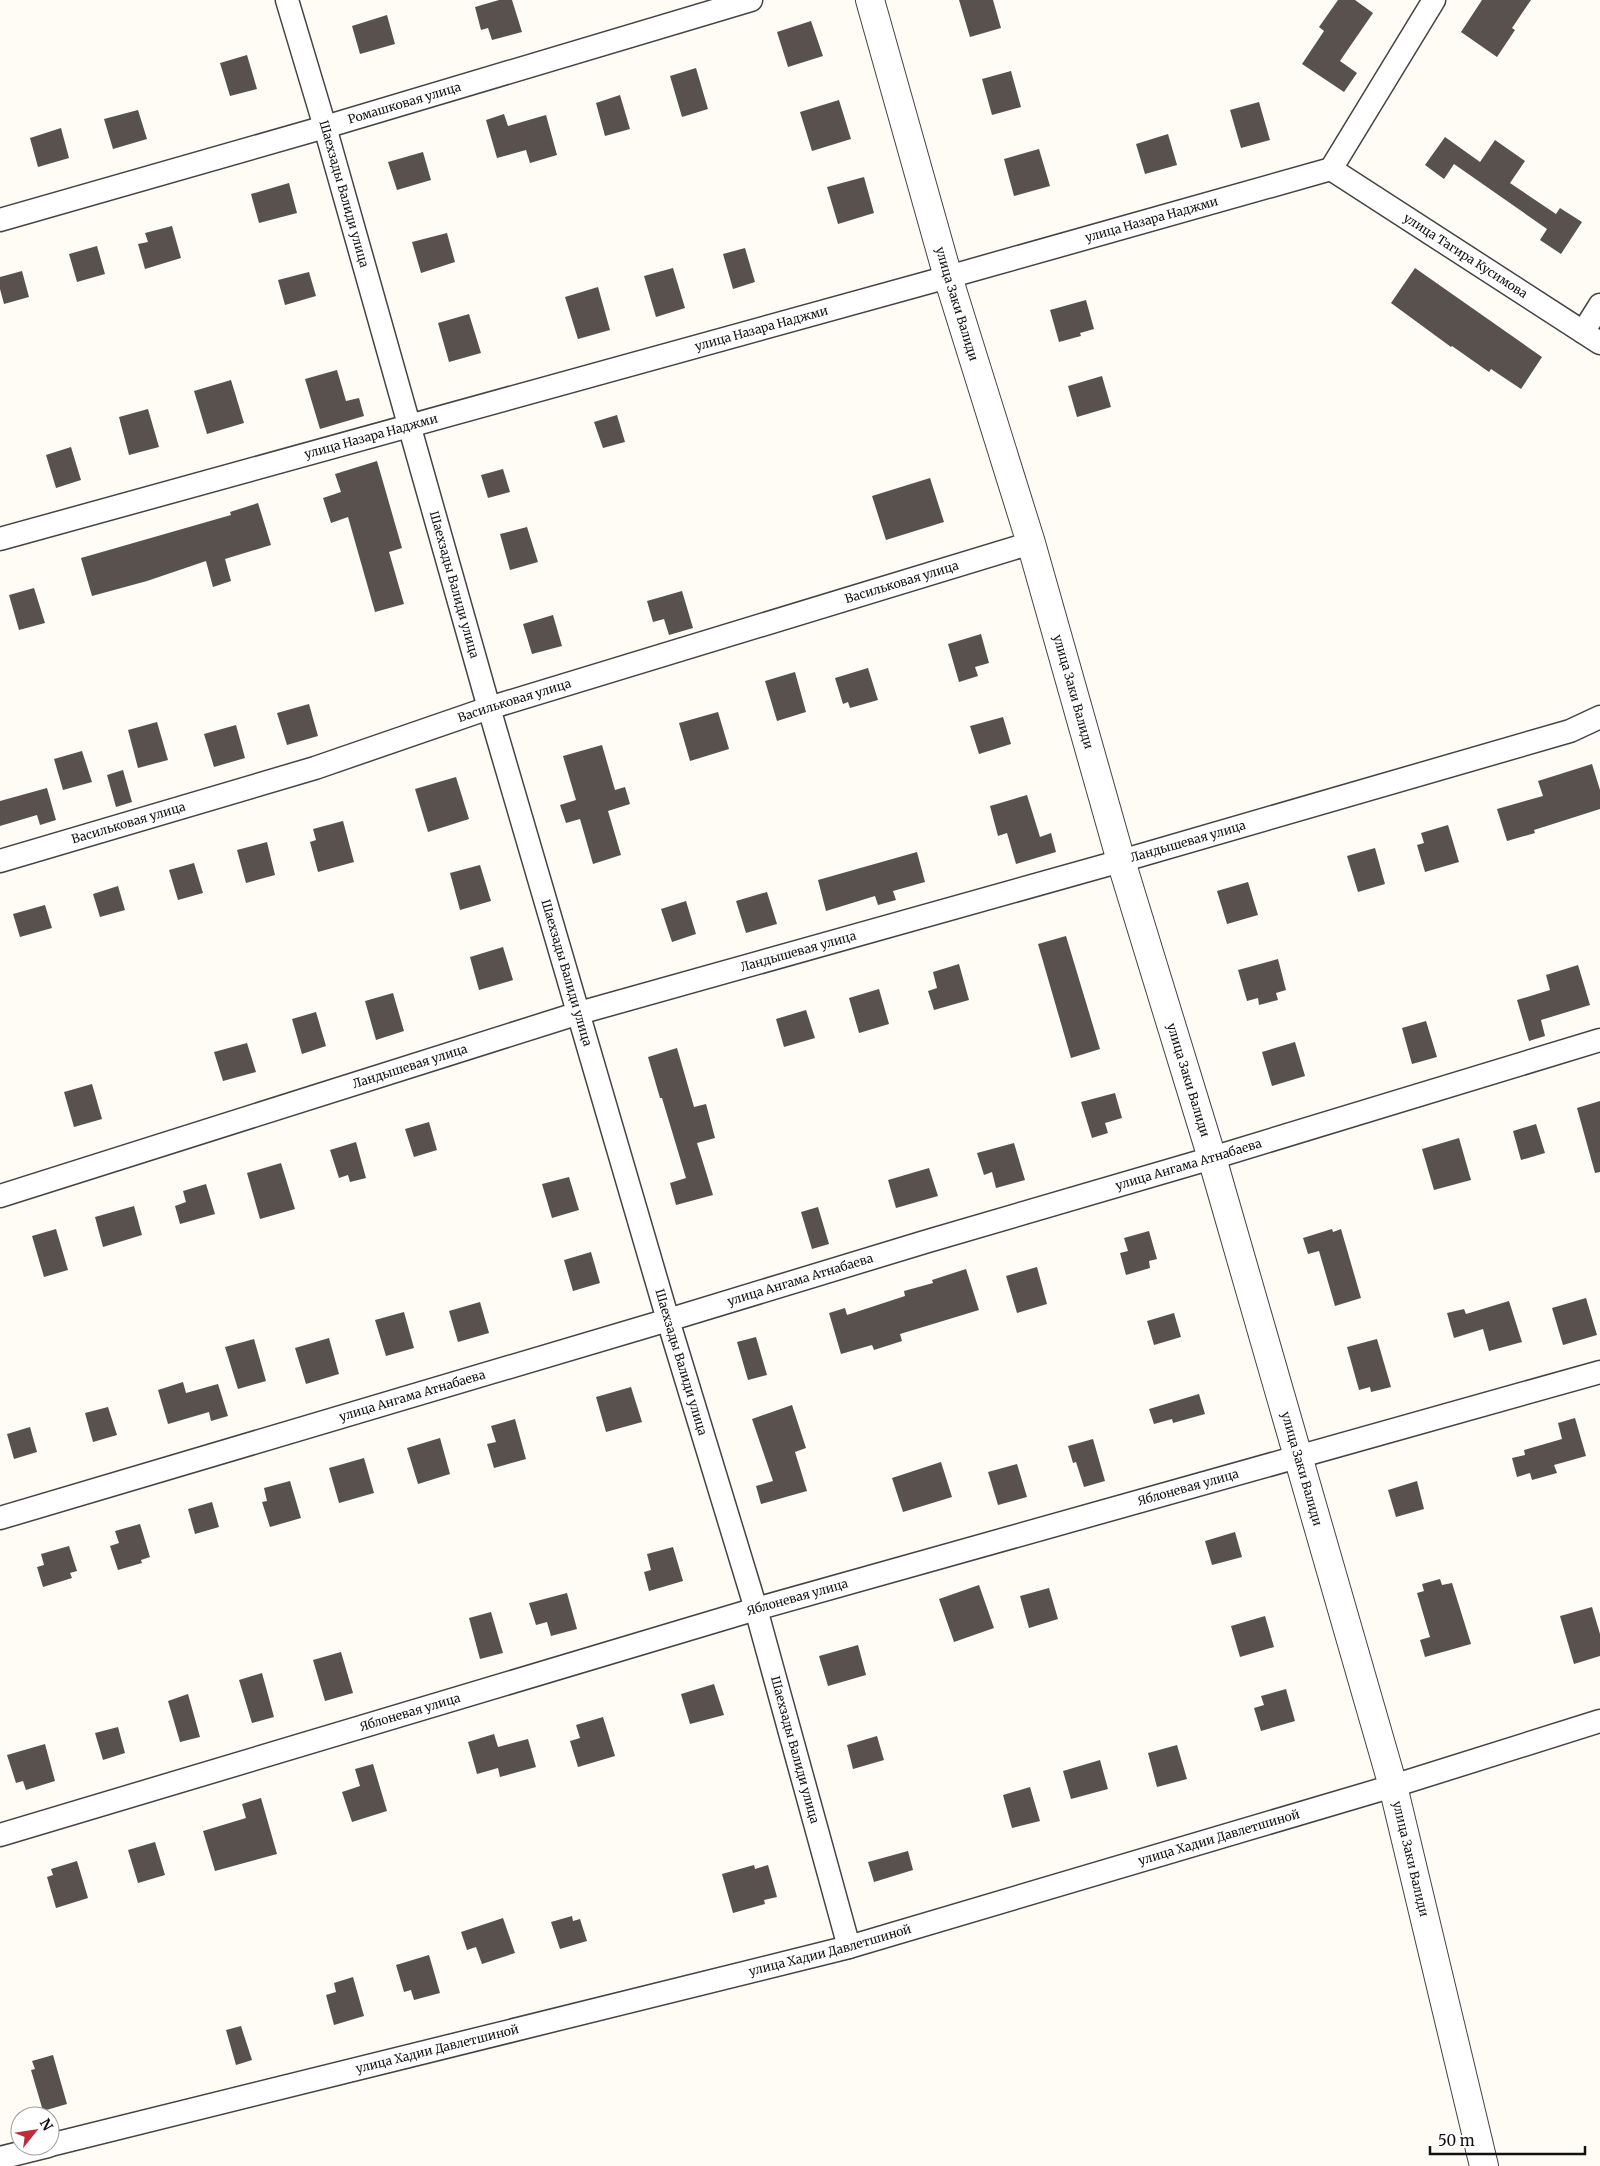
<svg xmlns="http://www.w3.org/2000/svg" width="1600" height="2166" font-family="Merriweather,serif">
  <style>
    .building { fill: #59514d }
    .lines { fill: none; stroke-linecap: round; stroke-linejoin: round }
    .minor-casing { stroke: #444; stroke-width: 25 }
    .tertiary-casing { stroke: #444; stroke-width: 30 }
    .minor { stroke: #fff; stroke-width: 22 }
    .tertiary { stroke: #fff; stroke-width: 28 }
    .labels { text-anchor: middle; stroke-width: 5; stroke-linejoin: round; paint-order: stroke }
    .street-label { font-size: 12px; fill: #111; stroke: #fff }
  </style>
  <rect width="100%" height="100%" fill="#fffcf5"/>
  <path class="building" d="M499,0H512L522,32L492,40L488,28L481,30L475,7Z
    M959,0H993L1001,28L970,37Z
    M1338,0H1355L1373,13L1340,61L1357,73L1344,92L1302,64L1324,31L1319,27Z
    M1482,0H1531L1512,28L1515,30L1497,57L1461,32Z
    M387,15L395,44L360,54L352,26Z
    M811,21L823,56L788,67L777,32Z
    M247,55L257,89L230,96L220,63Z
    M696,68L708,109L682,117L670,76Z
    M1011,71L1021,107L992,115L982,79Z
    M620,95L630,129L605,136L596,103Z
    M839,100L851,139L812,151L800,112Z
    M1259,102L1270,140L1241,148L1230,110Z
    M138,110L147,139L113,149L104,119Z
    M504,114L508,126L546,115L557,155L530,163L526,150L497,158L486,120Z
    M61,128L69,158L38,167L30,138Z
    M1168,134L1177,165L1145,174L1136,144Z
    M1445,137L1480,162L1495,140L1525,161L1510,183L1556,214L1560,208L1582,222L1561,254L1540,240L1547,229L1454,164L1444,179L1425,165Z
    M1039,149L1050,186L1014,196L1004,159Z
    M423,152L431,180L397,190L388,162Z
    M864,177L874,213L838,224L827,187Z
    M289,183L297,213L259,223L251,194Z
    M172,226L181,258L145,269L138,244L148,242L145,233Z
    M447,233L455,262L421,273L412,242Z
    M97,246L105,274L77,282L69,254Z
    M745,248L755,282L733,289L723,254Z
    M673,268L685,308L656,317L644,276Z
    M1415,268L1542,357L1521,389L1491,369L1489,372L1452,346L1451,347L1391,303Z
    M22,271L29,297L4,304L0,289V277Z
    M309,272L316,296L285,305L278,280Z
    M598,287L610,330L578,339L565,297Z
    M1086,300L1094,329L1080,333L1081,336L1059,342L1050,310Z
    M469,314L481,353L449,362L438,323Z
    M337,370L346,401L359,398L364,416L320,429L305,379Z
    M1102,376L1111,407L1077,417L1068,386Z
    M231,380L244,423L207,434L194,391Z
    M148,409L159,447L129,455L119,417Z
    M617,415L625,442L603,448L594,422Z
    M71,447L81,480L56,488L46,455Z
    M377,461L402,548L389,552L404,604L375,612L348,517L331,523L323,498L341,492L335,474Z
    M503,469L510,492L488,498L481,475Z
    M930,478L944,522L886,540L872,496Z
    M258,503L271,545L225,559L231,581L213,587L206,561L147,581L92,596L81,558L231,515L230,512Z
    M527,527L538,562L510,570L500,534Z
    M34,588L45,623L19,630L9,595Z
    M682,591L693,628L669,635L664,619L653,622L647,601Z
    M553,615L562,646L532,654L523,624Z
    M981,634L989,663L975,667L978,676L959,682L948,644Z
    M868,668L878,700L850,708L848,702L843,704L835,678Z
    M795,672L806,712L777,721L765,681Z
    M309,704L318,736L287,745L277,713Z
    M718,712L729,749L690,761L679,723Z
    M1003,717L1011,744L979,754L970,726Z
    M157,722L168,760L138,768L128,730Z
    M236,725L245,758L214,767L204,734Z
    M602,745L615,790L625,787L630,804L608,811L621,855L593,864L580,819L566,823L560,805L576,800L563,756Z
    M82,751L92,782L63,790L54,759Z
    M1592,764L1600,790V809L1534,830L1535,833L1507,841L1497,809L1543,796L1538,781Z
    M123,770L132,802L116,807L107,775Z
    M456,777L469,819L428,832L415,789Z
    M47,788L56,820L40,825L37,815L0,826V801Z
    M1027,795L1040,837L1051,833L1056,852L1016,864L1007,833L998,836L990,806Z
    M343,821L354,862L318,872L310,842L316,840L313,829Z
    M1448,825L1459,862L1425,872L1417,845L1424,843L1421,833Z
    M267,842L275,875L246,883L237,850Z
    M1375,848L1385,884L1358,892L1347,856Z
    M917,852L925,882L893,891L896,900L878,905L875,896L826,911L818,880Z
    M194,863L203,893L178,900L169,870Z
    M480,865L491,901L460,910L450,873Z
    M1248,882L1258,915L1227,924L1217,891Z
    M118,886L125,910L100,917L93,894Z
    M767,892L777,924L746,933L736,901Z
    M686,901L696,934L672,942L661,909Z
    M45,905L52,928L20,937L13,914Z
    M1066,936L1100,1049L1071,1058L1038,944Z
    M503,947L513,980L479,990L470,957Z
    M1278,959L1286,990L1276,993L1278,1000L1259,1005L1258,998L1247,1001L1238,970Z
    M959,964L969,1000L934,1010L928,991L937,988L933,972Z
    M1578,965L1590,1005L1541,1020L1545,1036L1529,1041L1517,1000L1550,990L1546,975Z
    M879,989L889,1024L859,1033L849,998Z
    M393,993L404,1031L376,1040L365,1001Z
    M806,1010L815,1038L784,1047L776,1019Z
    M316,1012L326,1046L302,1054L292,1019Z
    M1426,1021L1437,1057L1412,1064L1402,1028Z
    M1295,1042L1305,1076L1272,1086L1262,1052Z
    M247,1043L256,1072L223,1081L214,1052Z
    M677,1048L694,1107L706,1104L715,1138L697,1143L713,1195L676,1205L670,1183L686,1178L662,1098H660L648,1057Z
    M92,1084L102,1119L74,1127L64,1092Z
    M1115,1093L1122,1118L1105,1123L1108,1133L1092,1138L1081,1102Z
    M1600,1101V1172L1595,1173L1577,1108Z
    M429,1122L437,1150L414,1157L405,1129Z
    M1536,1124L1545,1153L1521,1160L1513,1131Z
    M1459,1138L1471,1180L1434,1190L1422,1149Z
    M356,1142L366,1178L350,1182L348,1175L339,1178L330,1150Z
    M1014,1143L1025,1180L996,1188L992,1172L984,1175L977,1153Z
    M281,1163L295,1209L260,1219L247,1173Z
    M929,1168L938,1196L896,1208L888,1180Z
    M569,1177L579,1210L552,1218L542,1184Z
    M206,1184L215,1214L180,1224L175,1206L186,1202L183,1191Z
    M134,1206L142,1235L103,1247L95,1217Z
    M818,1207L829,1244L812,1249L801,1212Z
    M56,1229L68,1270L44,1277L32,1236Z
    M1332,1229L1333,1232L1341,1229L1361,1298L1335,1306L1319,1251L1308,1254L1303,1238Z
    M1149,1231L1157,1259L1149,1261L1150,1268L1126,1275L1120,1253L1128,1251L1124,1238Z
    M591,1252L600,1283L573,1291L564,1260Z
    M1037,1267L1047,1304L1017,1313L1006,1276Z
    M966,1269L979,1310L900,1334L902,1341L874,1350L872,1345L841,1354L829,1313L845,1308L847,1315L905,1296L904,1291L933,1283L932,1280Z
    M1586,1298L1597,1335L1563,1345L1552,1308Z
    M1509,1301L1522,1342L1489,1351L1483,1329L1454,1338L1447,1313L1464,1309L1466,1314Z
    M480,1302L489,1333L458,1342L449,1311Z
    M404,1312L414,1348L386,1356L375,1320Z
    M1174,1313L1181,1337L1154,1345L1147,1321Z
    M756,1337L767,1375L748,1380L737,1342Z
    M329,1338L339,1374L306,1384L295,1348Z
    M254,1339L266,1381L238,1389L225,1347Z
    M1377,1339L1391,1387L1371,1392L1370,1387L1359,1390L1347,1347Z
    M183,1382L186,1393L218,1384L228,1416L211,1421L209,1412L168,1424L158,1390Z
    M631,1387L642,1422L606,1432L596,1397Z
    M1199,1394L1205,1414L1173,1423L1172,1419L1154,1424L1149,1409Z
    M792,1405L806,1448L795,1452L807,1491L761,1504L756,1486L773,1481L752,1419Z
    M108,1407L117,1435L93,1442L85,1413Z
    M1575,1418L1586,1456L1554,1465L1557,1473L1532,1480L1530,1473L1517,1477L1512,1458L1525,1455L1524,1450L1562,1439L1558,1423Z
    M515,1419L526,1459L494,1468L487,1444L496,1442L491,1426Z
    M30,1427L37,1452L14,1459L7,1434Z
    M440,1438L450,1474L418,1484L407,1448Z
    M1093,1439L1105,1481L1084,1487L1076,1462L1073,1463L1068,1446Z
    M364,1458L374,1493L339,1503L329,1468Z
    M941,1462L952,1497L903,1512L892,1478Z
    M1017,1464L1027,1497L998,1505L988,1472Z
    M290,1481L301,1518L270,1527L262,1502L267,1501L264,1488Z
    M1417,1481L1424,1509L1396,1517L1388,1490Z
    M212,1502L219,1527L195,1534L188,1509Z
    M140,1524L150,1557L141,1560L142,1563L118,1570L110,1546L119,1543L115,1531Z
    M1235,1532L1242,1557L1212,1565L1205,1541Z
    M69,1546L77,1571L70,1573L72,1578L43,1587L37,1567L44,1565L41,1554Z
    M673,1547L683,1581L649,1591L644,1572L651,1570L647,1554Z
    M1440,1579L1442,1585L1452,1583L1471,1644L1425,1657L1420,1640L1430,1637L1417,1593L1424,1591L1422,1584Z
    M979,1585L994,1628L954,1642L939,1599Z
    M1049,1588L1058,1619L1029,1628L1020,1596Z
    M567,1593L577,1629L551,1636L547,1622L536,1625L529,1603Z
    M1592,1607L1600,1634V1656L1574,1664L1560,1616Z
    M491,1612L503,1653L480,1659L469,1618Z
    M1265,1616L1274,1647L1240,1657L1231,1626Z
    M858,1645L866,1675L828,1686L819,1656Z
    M341,1652L353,1693L325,1701L313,1660Z
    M262,1673L274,1717L252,1723L239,1680Z
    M714,1684L724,1715L690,1724L681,1694Z
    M1286,1689L1295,1721L1261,1731L1254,1708L1264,1705L1261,1696Z
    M188,1694L200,1737L180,1742L168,1701Z
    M603,1717L615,1756L578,1767L570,1741L580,1738L576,1725Z
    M118,1727L125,1753L103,1760L95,1733Z
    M494,1734L498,1747L528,1739L536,1767L500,1777L498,1768L477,1774L468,1742Z
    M877,1736L884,1760L853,1769L847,1745Z
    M45,1744L55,1781L26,1790L23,1781L16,1783L7,1755Z
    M1177,1745L1187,1779L1157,1787L1148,1753Z
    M1100,1760L1108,1789L1071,1799L1063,1771Z
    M373,1764L387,1811L352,1822L342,1792L360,1786L355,1769Z
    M1030,1787L1040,1821L1012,1828L1003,1795Z
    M261,1798L277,1854L215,1871L203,1831L246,1818L242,1804Z
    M155,1842L165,1875L138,1883L128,1850Z
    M908,1851L913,1870L874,1882L868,1862Z
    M77,1861L88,1898L56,1908L47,1877L53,1875L51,1869Z
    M754,1865L755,1869L768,1865L777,1897L764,1900L765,1904L733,1913L722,1874Z
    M572,1916L573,1921L580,1919L587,1941L560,1949L551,1922Z
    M503,1918L515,1953L482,1964L476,1947L467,1950L461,1932Z
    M429,1955L440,1993L414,2000L411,1990L404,1992L396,1965Z
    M353,1977L364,2016L334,2025L326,1995L336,1992L334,1983Z
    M241,2026L252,2060L236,2065L226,2030Z
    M53,2055L67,2104L43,2111L31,2070L35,2069L32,2061Z"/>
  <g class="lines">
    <g class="minor-casing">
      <g id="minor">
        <path id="s1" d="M287,0L325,127L489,708L668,1320L756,1609L849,1947"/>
        <path id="s2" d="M1331,169L1600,343"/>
        <path id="s3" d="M0,220L325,127L751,0"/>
        <path d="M1583,332L1600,305"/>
        <path id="s4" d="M0,539L948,277L1331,169L1434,0"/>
        <path id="s5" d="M0,861L315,768L489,708L1031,543"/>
        <path id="s6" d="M0,1196L579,1013L1121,861L1570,731L1600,717"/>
        <path id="s7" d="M0,1518L668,1320L928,1241L1212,1158L1600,1040"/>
        <path id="s8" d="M0,1835L756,1609L1600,1372"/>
        <path id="s9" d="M50,2145L849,1947L1393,1786L1600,1721"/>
        <path d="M0,2158L48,2146"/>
      </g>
    </g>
    <g class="tertiary-casing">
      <g id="tertiary">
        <path id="s10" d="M870,0L948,277L1031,543L1121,861L1212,1158L1393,1786L1484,2166"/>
      </g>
    </g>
    <use href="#minor" class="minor"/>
    <use href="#tertiary" class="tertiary"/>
  </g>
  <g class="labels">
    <g class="street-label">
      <text dy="4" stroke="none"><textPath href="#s3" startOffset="421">Ромашковая улица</textPath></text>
      <text dy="4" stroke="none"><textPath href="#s1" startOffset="202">Шаехзады Валиди улица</textPath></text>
      <text dy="4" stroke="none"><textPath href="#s4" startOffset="1195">улица Назара Наджми</textPath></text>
      <text dy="4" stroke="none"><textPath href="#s2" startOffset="160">улица Тагира Кусимова</textPath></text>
      <text dy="4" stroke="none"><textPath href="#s10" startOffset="316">улица Заки Валиди</textPath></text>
      <text dy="4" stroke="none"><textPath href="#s4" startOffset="790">улица Назара Наджми</textPath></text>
      <text dy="4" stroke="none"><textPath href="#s4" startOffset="385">улица Назара Наджми</textPath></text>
      <text dy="4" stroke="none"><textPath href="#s5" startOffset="944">Васильковая улица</textPath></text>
      <text dy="4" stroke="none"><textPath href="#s1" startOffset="608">Шаехзады Валиди улица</textPath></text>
      <text dy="4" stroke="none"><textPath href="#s10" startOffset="721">улица Заки Валиди</textPath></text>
      <text dy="4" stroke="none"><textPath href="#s5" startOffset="539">Васильковая улица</textPath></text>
      <text dy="4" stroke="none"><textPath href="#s5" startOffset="134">Васильковая улица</textPath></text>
      <text dy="4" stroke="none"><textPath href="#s6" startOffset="1240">Ландышевая улица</textPath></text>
      <text dy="4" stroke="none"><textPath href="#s6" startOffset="835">Ландышевая улица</textPath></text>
      <text dy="4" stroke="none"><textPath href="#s1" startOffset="1012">Шаехзады Валиди улица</textPath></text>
      <text dy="4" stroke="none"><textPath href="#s6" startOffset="430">Ландышевая улица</textPath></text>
      <text dy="4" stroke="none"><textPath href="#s10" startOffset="1126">улица Заки Валиди</textPath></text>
      <text dy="4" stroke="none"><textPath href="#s7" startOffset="1240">улица Ангама Атнабаева</textPath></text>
      <text dy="4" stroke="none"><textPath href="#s7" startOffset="835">улица Ангама Атнабаева</textPath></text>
      <text dy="4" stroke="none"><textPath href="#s1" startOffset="1418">Шаехзады Валиди улица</textPath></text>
      <text dy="4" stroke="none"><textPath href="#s7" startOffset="430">улица Ангама Атнабаева</textPath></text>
      <text dy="4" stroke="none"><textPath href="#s10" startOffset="1531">улица Заки Валиди</textPath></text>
      <text dy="4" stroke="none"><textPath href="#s8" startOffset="1238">Яблоневая улица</textPath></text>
      <text dy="4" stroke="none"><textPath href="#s8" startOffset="832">Яблоневая улица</textPath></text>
      <text dy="4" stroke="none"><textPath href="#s8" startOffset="428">Яблоневая улица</textPath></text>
      <text dy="4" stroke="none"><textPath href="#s1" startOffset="1822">Шаехзады Валиди улица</textPath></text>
      <text dy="4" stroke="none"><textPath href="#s9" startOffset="1209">улица Хадии Давлетшиной</textPath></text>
      <text dy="4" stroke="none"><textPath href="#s10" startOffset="1936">улица Заки Валиди</textPath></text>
      <text dy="4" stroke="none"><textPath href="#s9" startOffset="804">улица Хадии Давлетшиной</textPath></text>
      <text dy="4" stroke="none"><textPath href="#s9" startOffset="399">улица Хадии Давлетшиной</textPath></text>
    </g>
  </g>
  <g transform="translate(35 2131) rotate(60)"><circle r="24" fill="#ffffff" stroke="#a0a0a0"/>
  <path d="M0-4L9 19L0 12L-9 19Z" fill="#bf2b38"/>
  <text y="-8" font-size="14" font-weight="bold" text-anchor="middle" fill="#111111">N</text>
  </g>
  <path d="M1430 2146v8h155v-8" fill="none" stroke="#111111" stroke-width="2.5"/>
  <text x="1438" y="2146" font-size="15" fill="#111111" stroke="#ffffff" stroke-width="4" paint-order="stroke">50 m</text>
</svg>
